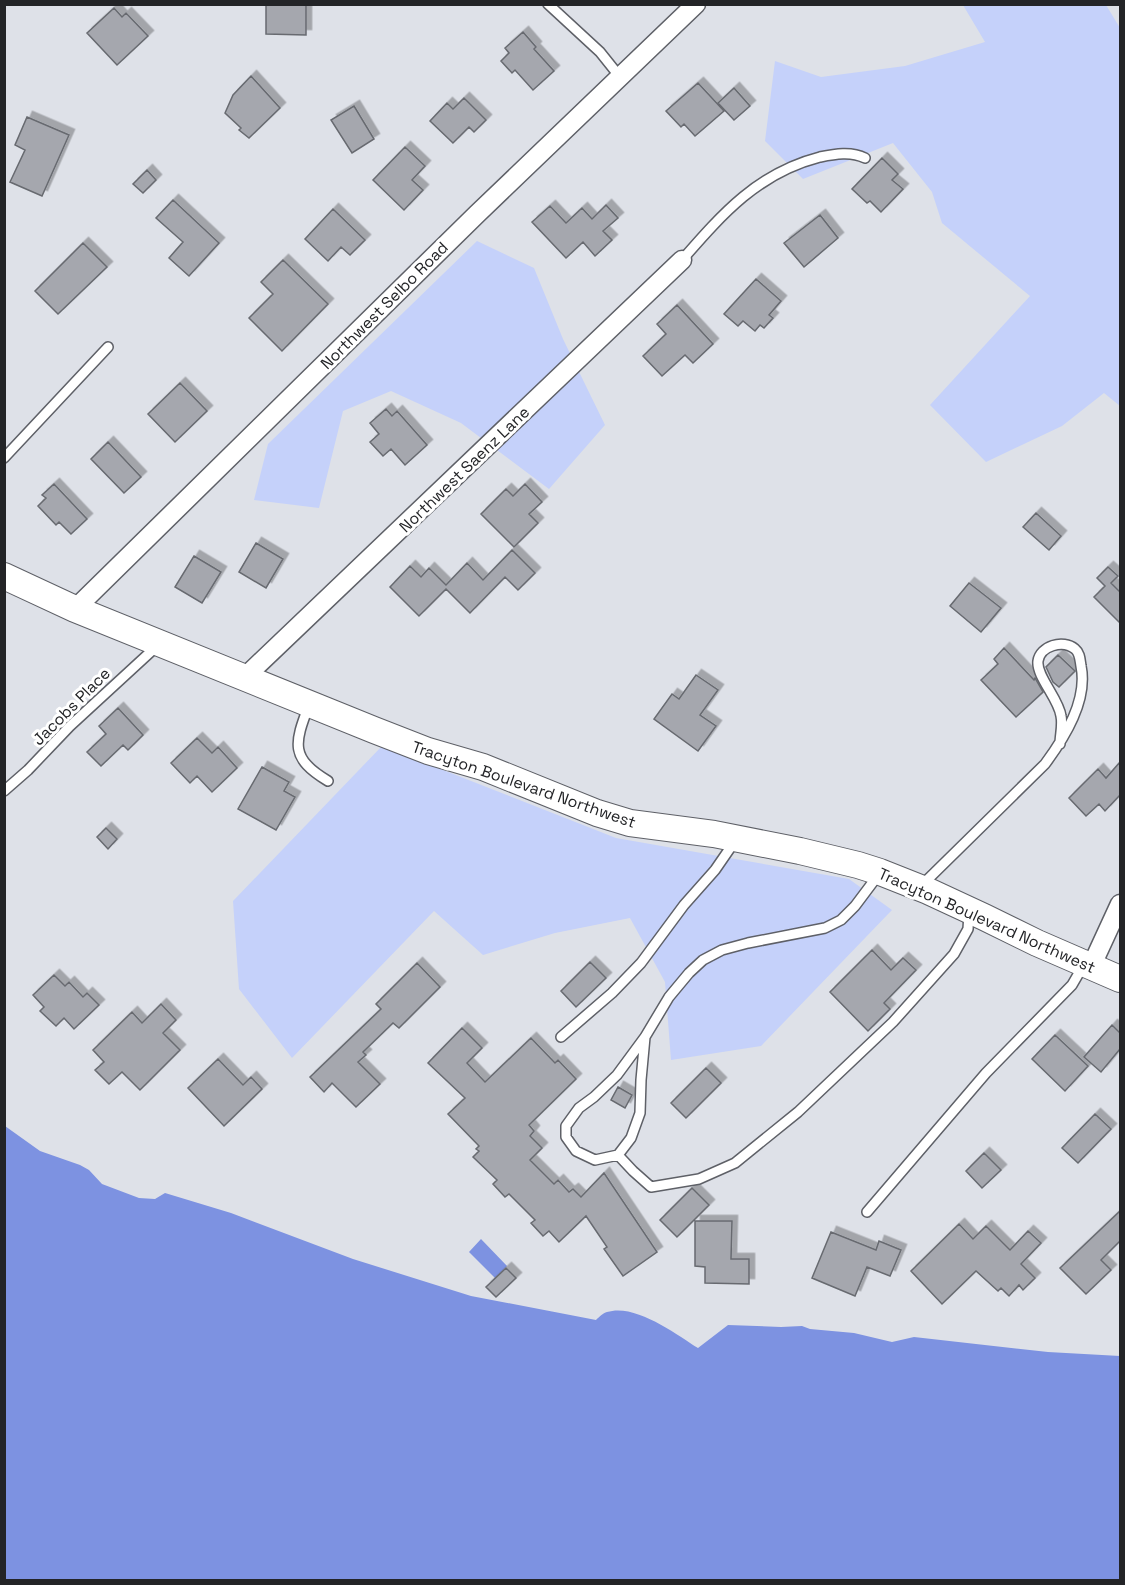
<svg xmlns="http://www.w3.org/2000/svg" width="1125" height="1585" font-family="'Space Grotesk',sans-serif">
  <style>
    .green { fill: #c5d1fa }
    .water { fill: #7d92e1 }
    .building { fill: #a5a7ae; stroke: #676a70; stroke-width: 1.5; filter: url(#shadow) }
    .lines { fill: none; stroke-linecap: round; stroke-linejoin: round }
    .service-casing { stroke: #5e6067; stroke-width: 12 }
    .minor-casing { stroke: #5e6067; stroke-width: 21 }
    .secondary-casing { stroke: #5e6067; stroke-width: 28 }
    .service { stroke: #fff; stroke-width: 9 }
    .minor { stroke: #fff; stroke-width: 18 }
    .secondary { stroke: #fff; stroke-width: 26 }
    .labels { text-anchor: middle; stroke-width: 6; stroke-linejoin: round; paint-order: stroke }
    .street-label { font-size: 16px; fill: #232427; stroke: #fff }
  </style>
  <defs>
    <filter id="shadow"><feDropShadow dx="5.5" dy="-5.5" stdDeviation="0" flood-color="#0004"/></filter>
  </defs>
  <rect width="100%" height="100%" fill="#dee1e8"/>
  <path class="green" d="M963,5H1106L1120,28V406L1104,393L1062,426L986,462L930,405L1030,296L942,223L932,192L893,143L803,179L765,141L775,61L821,77L905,66L985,42Z
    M477,241L534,268L563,339L605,425L549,489L461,423L391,391L343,411L319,508L254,500L268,444Z
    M382,746L616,838L849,879L892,910L761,1046L671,1060L665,982L630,918L555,933L483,955L434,911L292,1058L239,989L233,901Z"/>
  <path class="water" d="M5,1126L40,1151L80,1165L89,1170L102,1184L139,1198L155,1199L165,1193L231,1213L353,1259L471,1296L596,1320C599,1317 603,1313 607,1312C635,1303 676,1334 698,1348L728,1325L781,1327L802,1326L810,1329L854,1333L892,1342L914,1337L1048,1352L1120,1356V1580H5Z
    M481,1239L507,1266L495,1278L469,1252Z"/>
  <path class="building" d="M266,4H306V35L266,34Z
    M114,8L122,17L126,13L148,36L117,65L87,33Z
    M523,32L536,47L534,49L554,71L533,90L515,70L512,73L501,61L509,53L505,48Z
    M251,76L280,108L249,138L239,130L241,128L225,113L233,95Z
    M698,83L724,111L695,136L684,124L681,127L666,111Z
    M734,88L750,106L734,120L718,103Z
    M464,98L486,120L474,132L469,127L453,143L430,121L447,103L453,109Z
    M354,106L374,139L352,153L331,120Z
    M27,117L69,135L42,196L10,182L25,150L15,145Z
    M405,147L425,166L412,180L423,190L404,210L373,180Z
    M882,158L898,174L892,180L903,189L881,212L870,201L867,203L852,189Z
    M147,170L156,180L143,193L133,184Z
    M173,200L219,243L189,276L169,258L183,242L156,218Z
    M606,205L618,218L603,231L612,240L595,256L583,242L566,258L532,222L550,206L566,223L582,208L592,219Z
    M333,209L365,240L350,255L341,247L328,261L305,239Z
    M820,215L838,238L804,267L784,243Z
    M83,243L107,267L58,314L35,291Z
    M283,260L328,304L282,351L249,318L273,294L261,282Z
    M756,279L781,301L769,315L773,318L764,328L760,325L755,331L743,321L738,326L724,314Z
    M677,305L713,344L693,363L685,355L662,376L643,356L666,334L657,324Z
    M180,383L207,411L175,442L148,414Z
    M386,409L392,416L397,411L427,445L405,465L391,449L383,456L370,442L379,434L370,423Z
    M108,442L141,477L124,493L91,459Z
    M54,484L87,519L71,534L59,522L56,525L38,506L46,498L42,495Z
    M525,484L542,502L529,514L538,523L514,547L481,514L506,489L513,496Z
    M1036,513L1061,536L1049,550L1023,527Z
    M256,543L283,559L266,588L239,572Z
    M512,550L535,573L518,590L505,577L470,613L446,589L419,616L390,587L410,566L421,577L429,568L446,585L467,563L483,580Z
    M194,556L221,572L202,603L175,587Z
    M1108,567L1118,576L1111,583L1120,592V623L1094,597L1105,586L1097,578Z
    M969,583L1001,608L981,632L950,606Z
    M1004,648L1034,680L1035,678L1043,692L1016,717L981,680L998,664L994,659Z
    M1058,655L1075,671L1059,687L1053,682L1046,667Z
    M696,675L718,690L700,715L716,726L698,751L654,719L672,694L679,699Z
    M118,708L143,735L128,750L123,745L101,766L87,752L106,734L99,726Z
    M197,738L212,753L218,747L237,768L212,792L197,776L190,783L171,763Z
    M1120,762V795L1105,811L1099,804L1086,816L1069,798L1098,769L1106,778Z
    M262,767L289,782L284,791L295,797L276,830L238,809Z
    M106,828L117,839L108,849L97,837Z
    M872,950L891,970L903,958L916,970L884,1003L890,1009L868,1031L830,992Z
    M590,962L606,978L576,1007L561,991Z
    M417,963L440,987L399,1028L393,1023L363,1052L366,1055L358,1062L380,1084L356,1107L332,1083L324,1092L310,1077L381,1009L376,1004Z
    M54,975L65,986L69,982L83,997L87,993L99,1005L74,1029L64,1018L56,1026L40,1011L44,1007L33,995Z
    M161,1004L176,1020L163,1033L180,1050L140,1090L122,1072L109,1084L95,1070L104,1062L93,1050L132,1012L142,1023Z
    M1112,1025L1120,1033V1049L1101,1072L1084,1057Z
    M462,1028L482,1048L467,1063L485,1082L531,1038L555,1063L558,1060L576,1079L529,1125L534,1131L530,1136L542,1148L530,1160L554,1184L558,1180L569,1192L573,1189L581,1197L604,1173L657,1252L623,1276L604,1249L607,1247L586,1216L559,1242L549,1231L543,1236L531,1223L535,1220L509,1194L505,1197L493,1184L497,1180L473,1157L479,1151L476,1149L479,1146L448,1114L465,1098L428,1063Z
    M1055,1035L1088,1066L1065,1091L1032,1059Z
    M218,1059L243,1085L251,1077L262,1089L224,1126L188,1088Z
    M706,1068L721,1083L686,1118L671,1103Z
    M618,1087L632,1095L625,1108L611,1100Z
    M1095,1114L1111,1129L1078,1163L1062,1148Z
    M984,1153L1001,1170L982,1188L966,1171Z
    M692,1188L709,1205L677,1237L660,1220Z
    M1120,1211V1241L1101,1260L1111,1270L1086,1294L1060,1268Z
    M695,1221H732L731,1259H749V1284L705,1283V1267L695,1266Z
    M959,1224L973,1239L986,1226L1010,1250L1028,1231L1041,1243L1021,1264L1035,1278L1023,1290L1019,1285L1009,1296L1001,1288L998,1291L976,1271L942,1304L911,1271Z
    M831,1232L876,1250L879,1241L901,1250L890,1276L867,1267L855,1296L812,1278Z
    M506,1268L516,1278L496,1297L486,1287Z"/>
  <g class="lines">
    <g class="service-casing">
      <path id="service" d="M548,4L600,52L620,77
        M682,260C723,213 758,173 820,157C835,154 851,151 865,158
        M4,458L108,347
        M309,705C294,744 290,758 328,781
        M4,791L28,770L70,726L157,646
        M921,886L1045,764C1065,737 1088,700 1081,666C1080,660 1080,653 1075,649C1063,639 1040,646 1038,661C1036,676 1059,699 1061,716C1063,725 1060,735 1060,744
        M561,1037L612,993L641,963L684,905L715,870L735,841
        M645,1037L641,1080L640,1113L631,1138L618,1155L595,1160L576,1151L566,1137V1126L579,1108L594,1097L617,1075L645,1037L669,997L689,973L703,960L722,950L748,943L825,928L841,920L855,906L879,874
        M618,1155L633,1171L651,1187L699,1179L735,1163L798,1112L893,1022L954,954L968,929L969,914
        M867,1212L986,1073L1072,985L1083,966"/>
    </g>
    <g class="minor-casing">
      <path id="minor" d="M75,609L477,214L696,4
        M245,677L682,260
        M1091,967L1120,904"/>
    </g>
    <g class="secondary-casing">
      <path id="secondary" d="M4,576L75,609L374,730L428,751L483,767L597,813L630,823L714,834L800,851L858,865L880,872L928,891L984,917L1037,943L1120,979"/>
    </g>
    <use href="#service" class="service"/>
    <use href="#minor" class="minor"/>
    <use href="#secondary" class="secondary"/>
  </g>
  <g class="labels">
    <g class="street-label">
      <text transform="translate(384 305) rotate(-45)" y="6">Northwest Selbo Road</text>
      <text transform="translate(464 469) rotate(-44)" y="6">Northwest Saenz Lane</text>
      <text transform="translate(71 706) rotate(-45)" y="6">Jacobs Place</text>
      <text transform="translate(524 784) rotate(19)" y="6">Tracyton Boulevard Northwest</text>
      <text transform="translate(987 920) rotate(24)" y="6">Tracyton Boulevard Northwest</text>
    </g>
  </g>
  <rect width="1125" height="1585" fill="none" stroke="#232427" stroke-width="12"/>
</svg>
